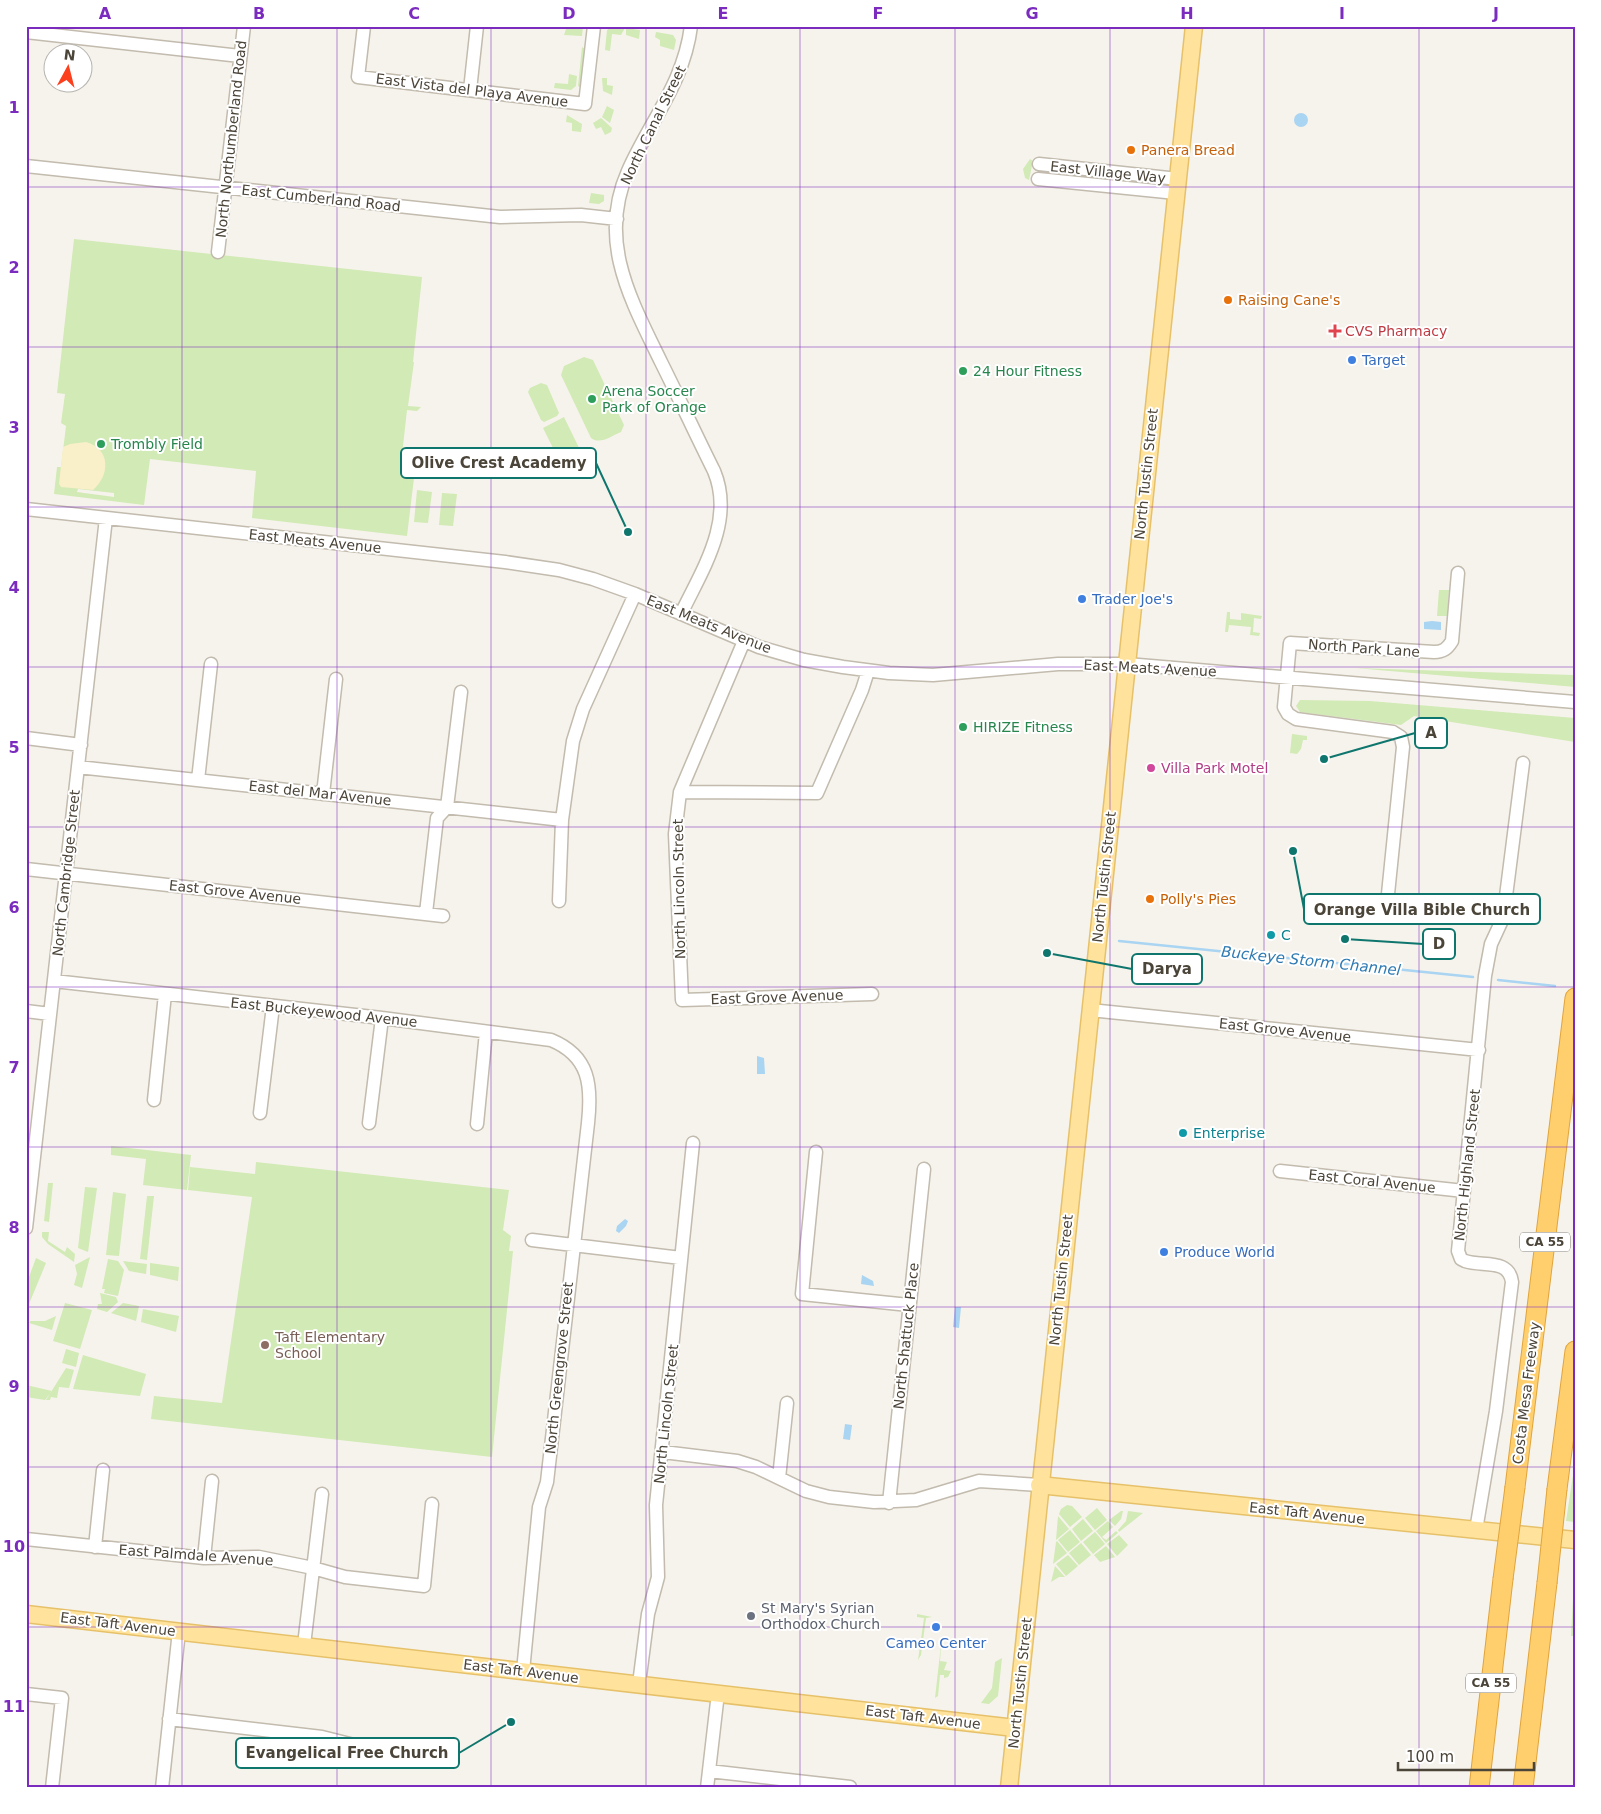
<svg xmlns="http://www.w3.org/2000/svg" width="1601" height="1814" font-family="'DejaVu Sans',sans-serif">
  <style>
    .green { fill: #d2eab5; fill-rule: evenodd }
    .sand { fill: #f9efc9 }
    .water { fill: #a9d4f2 }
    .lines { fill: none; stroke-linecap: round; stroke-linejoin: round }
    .stream { stroke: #a9d4f2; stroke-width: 2.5 }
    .minor-casing { stroke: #c2bbae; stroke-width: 15 }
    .major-casing { stroke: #e6c16a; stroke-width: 19 }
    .highway-casing { stroke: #e0a43c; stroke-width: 21 }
    .minor { stroke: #fff; stroke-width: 12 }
    .major { stroke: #ffe39c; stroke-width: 16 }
    .highway { stroke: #ffcf6e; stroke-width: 19 }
    .highway-bridge-casing { stroke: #e0a43c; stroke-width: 21; stroke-linecap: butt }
    .highway-bridge { stroke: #ffcf6e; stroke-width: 19 }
    .grid { fill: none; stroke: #7b2cbf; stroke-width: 1; stroke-opacity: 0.55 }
    .food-dot { fill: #e8710a; stroke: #fff; stroke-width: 2 }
    .health-dot { fill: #e0444e; stroke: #fff; stroke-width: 2 }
    .shop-dot { fill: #3f7fe0; stroke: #fff; stroke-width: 2 }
    .leisure-dot { fill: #2e9e5b; stroke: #fff; stroke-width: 2 }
    .hotel-dot { fill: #d1479c; stroke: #fff; stroke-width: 2 }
    .culture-dot { fill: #0f9aa8; stroke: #fff; stroke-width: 2 }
    .education-dot { fill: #8d6e63; stroke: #fff; stroke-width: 2 }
    .worship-dot { fill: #6b7280; stroke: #fff; stroke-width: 2 }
    .labels { text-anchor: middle; stroke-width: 4; stroke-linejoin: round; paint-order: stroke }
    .shield { fill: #fff; stroke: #817c74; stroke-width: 1 }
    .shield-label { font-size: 12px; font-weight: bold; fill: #4b4439 }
    .street-label { font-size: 14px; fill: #4b4439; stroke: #fff }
    .food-label { font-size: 14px; fill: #c56008; stroke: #fff; text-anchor: start }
    .health-label { font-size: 14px; fill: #be3a42; stroke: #fff; text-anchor: start }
    .shop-label { font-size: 14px; fill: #366cbe; stroke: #fff; text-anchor: start }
    .leisure-label { font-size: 14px; fill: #27864d; stroke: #fff; text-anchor: start }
    .hotel-label { font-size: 14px; fill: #b23c85; stroke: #fff; text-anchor: start }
    .culture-label { font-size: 14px; fill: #0d838f; stroke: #fff; text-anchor: start }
    .education-label { font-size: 14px; fill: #785e54; stroke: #fff; text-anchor: start }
    .worship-label { font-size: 14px; fill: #5b616d; stroke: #fff; text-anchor: start }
    .water-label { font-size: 15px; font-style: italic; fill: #2e7ab2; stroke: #fff }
    .leader { fill: none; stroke: #0f766e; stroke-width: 2 }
    .callout-dot { fill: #0f766e; stroke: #fff; stroke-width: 2 }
    .callout { fill: #fff; stroke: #0f766e; stroke-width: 2 }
    .callout-label { font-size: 15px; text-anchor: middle; font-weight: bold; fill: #4b4439 }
    .neatline { fill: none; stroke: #7b2cbf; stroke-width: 2 }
    .grid-label { font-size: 16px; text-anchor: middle; font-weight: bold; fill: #7b2cbf }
  </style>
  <rect width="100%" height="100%" fill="#f6f3ec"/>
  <path class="green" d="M567,26H583L582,36L564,35Z
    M612,27L625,28L621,35L612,34L610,51L605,50L607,30Z
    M626,28L640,30L639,39L626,35Z
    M656,32L673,35L676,40L674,50L660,46V40L655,37Z
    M582,47L585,49L580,87L578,86Z
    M569,74L577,76L576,86L571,90L554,88L555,83L568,84Z
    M602,78H607V85L613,86L612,95L603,91Z
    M607,106L614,110L610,123L602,117Z
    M567,115L582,124L581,132L572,131V123L566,122Z
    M601,118L612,128L611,132L605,135L601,127L596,129L593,123Z
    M1030,159L1033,161L1029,180L1025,178L1023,169Z
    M591,193L604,195V201L599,204L589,203Z
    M74,239L422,277L413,362H414L408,406L421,407L417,411L407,410L402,455L414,478L407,536L252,518L256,471L150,459L144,505L54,494L57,467H61L66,426L61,423L65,394L57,393ZM78,489L114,493V497L77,492Z
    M584,357L593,360L624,425L621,432C611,436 600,445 591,438L561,375L564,366Z
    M541,383L547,385L559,413L557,416L544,422L541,420L528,392L530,388Z
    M564,417L583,456L562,466L543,428Z
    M417,490L432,492L428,523L414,522Z
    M442,493L457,494L453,526L439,525Z
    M1439,590H1449L1447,616H1437Z
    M1227,612H1230V619L1241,620V613L1262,616L1261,619L1254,618L1253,632L1260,633L1259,636L1250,635L1251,627L1229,625L1228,632H1225Z
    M1355,668L1574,675L1575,673V687Z
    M1300,700L1370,701L1575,718V742L1414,716L1401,725L1300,712L1296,706Z
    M1292,734L1307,736V740H1303L1301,749L1297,754L1290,753Z
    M111,1146L191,1155L187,1190L143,1185L146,1159L111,1155Z
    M256,1162L509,1190L503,1230L511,1236L509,1251H513L492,1457L151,1419L154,1396L222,1403L252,1197L188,1190L190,1167L255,1174Z
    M48,1183H53L49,1222L44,1221Z
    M85,1187L97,1188L88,1252L78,1248Z
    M113,1192L126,1194L119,1256L106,1255Z
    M147,1196H154L147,1260L140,1259Z
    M42,1232H49L48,1241L65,1252L67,1247L75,1254L74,1262L48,1244L42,1237Z
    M90,1257L82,1288L74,1285L77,1274L75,1265Z
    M36,1258L46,1263L29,1304L26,1303V1285Z
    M108,1259L118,1261L124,1270L118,1296L104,1293L105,1289H102Z
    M123,1261L147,1264L146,1274L129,1271Z
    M150,1263L179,1267L178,1281L150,1275Z
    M100,1293L116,1297L118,1302L107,1312L97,1309L98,1304H102Z
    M65,1303L92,1310L80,1349L53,1341Z
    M123,1303L139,1306L136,1321L111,1313Z
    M143,1309L179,1316L176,1332L141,1322Z
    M56,1316L52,1330L29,1323L30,1321H45Z
    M66,1349L79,1353L76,1367L62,1363Z
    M83,1355L146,1374L140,1396L73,1389Z
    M66,1368L74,1370L69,1388L59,1387L57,1398L51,1397L50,1400H46Z
    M26,1385L52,1391L45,1400L26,1397Z
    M1575,1462V1522L1566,1521Z
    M1067,1505L1072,1506L1082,1517L1070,1527L1059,1514L1061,1509Z
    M1097,1508L1107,1520L1095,1530L1085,1518Z
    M1121,1511H1123L1121,1519L1115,1526L1109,1520Z
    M1128,1511L1143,1513L1119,1532L1118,1530L1126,1521Z
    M1058,1516L1069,1529L1056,1540Z
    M1083,1519L1093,1531L1081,1541L1072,1529Z
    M1108,1521L1113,1527L1102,1537L1106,1540L1116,1531L1118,1533L1106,1543L1096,1531Z
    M1070,1530L1080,1542L1068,1552L1058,1540Z
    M1095,1532L1105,1544L1093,1554L1083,1542Z
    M1119,1535L1128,1545L1117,1556L1107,1544Z
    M1057,1541L1067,1553L1053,1564L1056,1542Z
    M1081,1543L1091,1555L1079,1565L1069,1553Z
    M1106,1546L1115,1557L1100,1562L1094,1555Z
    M1068,1555L1078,1566L1066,1576L1056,1564Z
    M1575,1561V1636H1571Z
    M1055,1566L1065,1577H1059L1051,1582Z
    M917,1614L932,1617L926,1618L921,1655L918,1660L924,1618L917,1617Z
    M942,1636L940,1661L947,1662L944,1670L951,1671L948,1677L944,1678V1675H940L938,1696L935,1698Z
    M1002,1658L998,1696L989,1704L981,1703L992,1688L995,1662Z"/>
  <path class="sand" d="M86,442C111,449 110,475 93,490L61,487L59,484L63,447L70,444Z"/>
  <path class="water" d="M1294 120a7 7 0 1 1 14 0a7 7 0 1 1-14 0Z
    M1432,621L1441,622V630L1424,629V622Z
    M757,1056L764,1058L765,1074H757Z
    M625,1219L628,1221L626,1226L619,1233L616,1231L617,1226Z
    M862,1275L873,1281L874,1286L861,1284Z
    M955,1307H961L959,1328L953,1327Z
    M845,1424L852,1425L850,1440L843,1439Z"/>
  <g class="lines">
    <path class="stream" d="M1119,941L1473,977
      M1498,980L1555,986"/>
    <g class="minor-casing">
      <path id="minor" d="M364,26L358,77L585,104L594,26
        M26,32L240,56
        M470,90L477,26
        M1039,164L1178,179
        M26,166L500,217L581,215L617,219
        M1038,179L1176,193
        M218,252L244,26
        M26,509L505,562L559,570L593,579L635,594L759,647L804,660L843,667L889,673L933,675L1058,664H1127L1575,702
        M1458,573L1452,641C1447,649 1443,652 1434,652L1290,643L1284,707L1288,714L1296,719L1393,732L1401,737L1403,747L1388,894C1387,906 1392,910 1404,912L1503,918
        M681,614C702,570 735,521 714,471C696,435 679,398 661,362C631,300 597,241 628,171C650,121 684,83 691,26
        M744,641L680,792L675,834L682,1000L872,994
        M26,738L81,745
        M78,767L562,820
        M198,780L211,664
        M680,792L817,793L862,690L868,671
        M323,794L336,679
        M26,869L443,916
        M559,901L562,820L573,741L583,709L635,594
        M426,913L437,818L447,807L461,692
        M54,981L382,1018L551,1040C590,1056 592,1086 588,1123L547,1482L539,1507L523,1671
        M1090,1010L1479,1050
        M26,1011L50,1014
        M154,1100L165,994
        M260,1113L273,1006
        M369,1123L382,1018
        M477,1124L486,1032
        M816,1152L802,1294L909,1305
        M1280,1171L1464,1191
        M26,1228L106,518
        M532,1240L681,1258
        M663,1452L737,1461L756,1467L806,1491L829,1497L874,1502L916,1500L979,1481L1039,1485
        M779,1478L787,1403
        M889,1503L924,1169
        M1476,1530L1496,1411L1512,1282C1509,1258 1482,1267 1465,1261L1461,1259L1458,1251L1485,976L1491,944L1503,918L1505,904L1523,763
        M26,1539L204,1558L259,1557L313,1568L345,1577L424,1586L432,1504
        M95,1547L103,1470
        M204,1558L212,1481
        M304,1645L322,1494
        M639,1684L648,1614L658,1577L656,1505L693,1143
        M26,1694L62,1698L52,1788
        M169,1719L322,1737L366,1748
        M709,1771L850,1787
        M162,1788L179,1631
        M707,1788L718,1693"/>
    </g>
    <g class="major-casing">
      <path id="major" d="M1039,1485L1575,1540
        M26,1614L1015,1728
        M1009,1788L1194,26"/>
    </g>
    <g class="highway-casing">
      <path id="highway" d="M1515,1487L1575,998
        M1557,1489L1575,1351
        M1479,1788L1503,1579
        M1523,1788L1547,1583"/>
    </g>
    <use href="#minor" class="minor"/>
    <use href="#major" class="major"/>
    <use href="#highway" class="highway"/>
    <g class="highway-bridge-casing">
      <path id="highway-bridge" d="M1503,1579L1515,1487
        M1547,1583L1557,1489"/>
    </g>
    <use href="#highway-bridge" class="highway-bridge"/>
  </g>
  <path class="grid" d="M182,26V1788M337,26V1788M491,26V1788M646,26V1788M800,26V1788M955,26V1788M1110,26V1788M1264,26V1788M1419,26V1788M26,187H1575M26,347H1575M26,507H1575M26,667H1575M26,827H1575M26,987H1575M26,1147H1575M26,1307H1575M26,1467H1575M26,1627H1575"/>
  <g class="food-dot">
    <circle cx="1131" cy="150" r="5"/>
    <circle cx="1228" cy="300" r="5"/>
    <circle cx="1150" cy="899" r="5"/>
  </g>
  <path class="health-dot" d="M1332.5 323.5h5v5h5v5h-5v5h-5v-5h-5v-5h5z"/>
  <g class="shop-dot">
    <circle cx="1352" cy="360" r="5"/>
    <circle cx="1082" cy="599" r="5"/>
    <circle cx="1164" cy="1252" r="5"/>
    <circle cx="936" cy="1627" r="5"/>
  </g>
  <g class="leisure-dot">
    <circle cx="963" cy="371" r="5"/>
    <circle cx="592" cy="399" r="5"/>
    <circle cx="101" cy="444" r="5"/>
    <circle cx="963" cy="727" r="5"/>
  </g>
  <circle class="hotel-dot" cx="1151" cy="768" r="5"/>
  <g class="culture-dot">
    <circle cx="1271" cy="935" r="5"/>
    <circle cx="1183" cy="1133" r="5"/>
  </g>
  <circle class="education-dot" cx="265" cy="1345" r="5"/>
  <circle class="worship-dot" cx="751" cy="1616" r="5"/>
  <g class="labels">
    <g class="shield">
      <rect x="1520" y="1232.5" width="50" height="19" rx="4"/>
      <rect x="1466" y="1673.5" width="50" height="19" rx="4"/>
    </g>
    <g class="shield-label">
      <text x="1545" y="1246">CA 55</text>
      <text x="1491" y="1687">CA 55</text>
    </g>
    <g class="street-label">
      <text transform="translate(472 90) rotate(7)" y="5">East Vista del Playa Avenue</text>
      <text transform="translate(653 125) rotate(-64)" y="5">North Canal Street</text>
      <text transform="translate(231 139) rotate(-84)" y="5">North Northumberland Road</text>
      <text transform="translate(1108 172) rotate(6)" y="5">East Village Way</text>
      <text transform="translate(321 198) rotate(6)" y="5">East Cumberland Road</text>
      <text transform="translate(1146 474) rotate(-84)" y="5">North Tustin Street</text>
      <text transform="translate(315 541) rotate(6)" y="5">East Meats Avenue</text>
      <text transform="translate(709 624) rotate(22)" y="5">East Meats Avenue</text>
      <text transform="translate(1364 648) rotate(4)" y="5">North Park Lane</text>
      <text transform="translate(1150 668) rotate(3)" y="5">East Meats Avenue</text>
      <text transform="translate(320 793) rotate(6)" y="5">East del Mar Avenue</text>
      <text transform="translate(66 873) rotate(-84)" y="5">North Cambridge Street</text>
      <text transform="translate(1104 877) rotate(-84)" y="5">North Tustin Street</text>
      <text transform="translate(679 889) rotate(-91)" y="5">North Lincoln Street</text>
      <text transform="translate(235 892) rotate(6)" y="5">East Grove Avenue</text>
      <text transform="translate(777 997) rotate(-2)" y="5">East Grove Avenue</text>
      <text transform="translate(324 1012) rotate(6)" y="5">East Buckeyewood Avenue</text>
      <text transform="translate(1285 1030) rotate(6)" y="5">East Grove Avenue</text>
      <text transform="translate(1467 1165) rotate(-84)" y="5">North Highland Street</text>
      <text transform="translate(1372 1181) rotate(6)" y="5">East Coral Avenue</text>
      <text transform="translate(1061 1280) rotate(-84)" y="5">North Tustin Street</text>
      <text transform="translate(906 1336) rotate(-84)" y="5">North Shattuck Place</text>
      <text transform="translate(559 1368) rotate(-84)" y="5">North Greengrove Street</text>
      <text transform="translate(1526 1393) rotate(-83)" y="5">Costa Mesa Freeway</text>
      <text transform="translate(666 1414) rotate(-84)" y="5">North Lincoln Street</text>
      <text transform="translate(1307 1513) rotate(6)" y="5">East Taft Avenue</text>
      <text transform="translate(196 1555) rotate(4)" y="5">East Palmdale Avenue</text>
      <text transform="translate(118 1624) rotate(7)" y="5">East Taft Avenue</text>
      <text transform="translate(521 1671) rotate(7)" y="5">East Taft Avenue</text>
      <text transform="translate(1020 1683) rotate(-84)" y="5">North Tustin Street</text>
      <text transform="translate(923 1717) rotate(7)" y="5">East Taft Avenue</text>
    </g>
    <g class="food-label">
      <text x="1141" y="155">Panera Bread</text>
      <text x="1238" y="305">Raising Cane's</text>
      <text x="1160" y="904">Polly's Pies</text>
    </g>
    <g class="health-label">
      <text x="1345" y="336">CVS Pharmacy</text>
    </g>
    <g class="shop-label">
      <text x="1362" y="365">Target</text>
      <text x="1092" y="604">Trader Joe's</text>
      <text x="1174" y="1257">Produce World</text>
      <text x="936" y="1648" text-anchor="middle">Cameo Center</text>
    </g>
    <g class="leisure-label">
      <text x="973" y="376">24 Hour Fitness</text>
      <text x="602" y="396">Arena Soccer<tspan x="602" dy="16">Park of Orange</tspan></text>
      <text x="111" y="449">Trombly Field</text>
      <text x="973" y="732">HIRIZE Fitness</text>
    </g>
    <g class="hotel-label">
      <text x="1161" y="773">Villa Park Motel</text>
    </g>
    <g class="culture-label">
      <text x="1281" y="940">C</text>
      <text x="1193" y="1138">Enterprise</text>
    </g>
    <g class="education-label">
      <text x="275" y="1342">Taft Elementary<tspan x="275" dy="16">School</tspan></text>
    </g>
    <g class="worship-label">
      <text x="761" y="1613">St Mary's Syrian<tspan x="761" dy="16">Orthodox Church</tspan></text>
    </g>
    <g class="water-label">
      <text transform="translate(1311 961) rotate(6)" y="5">Buckeye Storm Channel</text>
    </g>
  </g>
  <path class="leader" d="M628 532L596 463M1324 759L1415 733M1293 851L1304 909M1345 939L1423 944M1047 953L1132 969M511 1722L459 1753"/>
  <g class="callout-dot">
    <circle cx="628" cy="532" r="5"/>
    <circle cx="1324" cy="759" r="5"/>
    <circle cx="1293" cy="851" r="5"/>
    <circle cx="1345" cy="939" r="5"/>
    <circle cx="1047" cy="953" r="5"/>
    <circle cx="511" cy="1722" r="5"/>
  </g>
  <g class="callout">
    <rect x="401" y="448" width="195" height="30" rx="5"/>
    <rect x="1415" y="718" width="32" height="30" rx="5"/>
    <rect x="1304" y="894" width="236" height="30" rx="5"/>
    <rect x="1423" y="929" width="32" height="30" rx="5"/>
    <rect x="1132" y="954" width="70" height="30" rx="5"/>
    <rect x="236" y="1738" width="223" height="30" rx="5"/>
  </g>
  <g class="callout-label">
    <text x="499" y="468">Olive Crest Academy</text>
    <text x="1431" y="738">A</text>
    <text x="1422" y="915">Orange Villa Bible Church</text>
    <text x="1439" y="949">D</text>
    <text x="1167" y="974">Darya</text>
    <text x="347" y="1758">Evangelical Free Church</text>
  </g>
  <rect width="1601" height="1814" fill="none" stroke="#ffffff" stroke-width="55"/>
  <g transform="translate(68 68) rotate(7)"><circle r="24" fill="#ffffff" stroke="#b7b4b0"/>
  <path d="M0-4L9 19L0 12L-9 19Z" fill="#fc3f1d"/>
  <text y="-8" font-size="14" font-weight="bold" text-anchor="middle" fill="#4b4439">N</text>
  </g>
  <path d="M1398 1762v8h136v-8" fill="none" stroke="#4b4439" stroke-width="2.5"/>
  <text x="1406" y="1762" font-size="15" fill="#4b4439" stroke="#ffffff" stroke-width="4" paint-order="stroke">100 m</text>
  <rect x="28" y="28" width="1546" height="1758" class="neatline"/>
  <g class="grid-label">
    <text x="105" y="19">A</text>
    <text x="259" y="19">B</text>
    <text x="414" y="19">C</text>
    <text x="569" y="19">D</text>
    <text x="723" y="19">E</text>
    <text x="878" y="19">F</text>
    <text x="1032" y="19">G</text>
    <text x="1187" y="19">H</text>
    <text x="1342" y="19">I</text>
    <text x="1496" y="19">J</text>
    <text x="14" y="113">1</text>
    <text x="14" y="273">2</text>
    <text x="14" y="433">3</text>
    <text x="14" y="593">4</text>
    <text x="14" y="753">5</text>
    <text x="14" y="913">6</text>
    <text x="14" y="1073">7</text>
    <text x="14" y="1233">8</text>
    <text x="14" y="1392">9</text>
    <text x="14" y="1552">10</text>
    <text x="14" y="1712">11</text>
  </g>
</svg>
